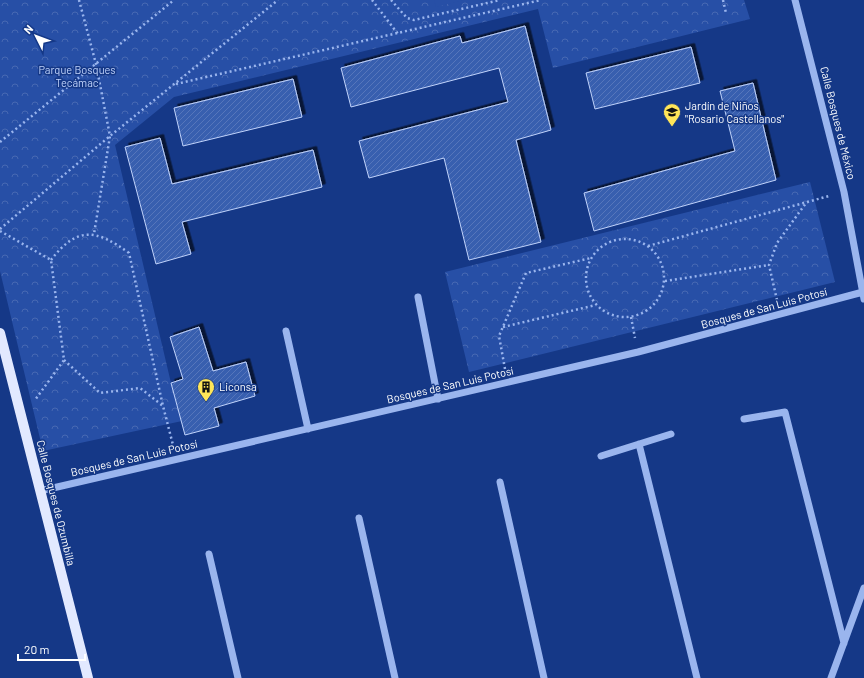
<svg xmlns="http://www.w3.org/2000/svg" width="864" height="678" font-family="Barlow,sans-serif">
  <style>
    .forest { fill: url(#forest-crowns) }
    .garden { fill: #274fa6 }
    .building { fill: url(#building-hatch); stroke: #c0d3fb; filter: url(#shadow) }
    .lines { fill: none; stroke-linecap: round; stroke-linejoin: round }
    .path { stroke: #9ab5ee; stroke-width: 2.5; stroke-dasharray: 2 3; stroke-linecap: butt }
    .minor { stroke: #9ab5ee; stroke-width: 7 }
    .major { stroke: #e2e9ff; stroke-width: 10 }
    .labels { text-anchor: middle; stroke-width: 3; stroke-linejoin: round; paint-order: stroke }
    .park-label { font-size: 11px; fill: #c0d3fb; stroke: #153887 }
    .poi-label { font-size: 11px; fill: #fff; stroke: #153887; text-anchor: start }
    .street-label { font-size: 11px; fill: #fff; stroke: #153887 }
  </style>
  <defs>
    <pattern id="forest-crowns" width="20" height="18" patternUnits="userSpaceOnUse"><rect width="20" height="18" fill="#274fa6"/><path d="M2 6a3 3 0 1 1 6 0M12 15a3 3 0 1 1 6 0" fill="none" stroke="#4769b3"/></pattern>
    <pattern id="building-hatch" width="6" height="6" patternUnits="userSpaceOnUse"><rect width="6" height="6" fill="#395eaf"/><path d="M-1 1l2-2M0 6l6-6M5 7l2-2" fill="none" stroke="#5776bb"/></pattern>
    <filter id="shadow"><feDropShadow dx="3.5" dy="-3.5" stdDeviation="0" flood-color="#0009"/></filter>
  </defs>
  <rect width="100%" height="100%" fill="#153887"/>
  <path class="forest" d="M0,0H744L750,19L553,68L538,9L174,97L115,145L171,383L182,421L43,451L0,271Z
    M810,182L835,282L469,372L445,272Z"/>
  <path class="garden" d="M434,0H464L436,7Z"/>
  <path class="building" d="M525,26L551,130L516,140L541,242L469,260L444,158L369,178L359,141L508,102L499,68L351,107L341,68L460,36L462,43Z
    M691,47L700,83L595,109L586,73Z
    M293,79L302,117L183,146L174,108Z
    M753,83L776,180L594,231L584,193L735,151L720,91Z
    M160,138L172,184L313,150L322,187L182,222L191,254L156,264L125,147Z
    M199,327L213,371L246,362L255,396L214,408L219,426L185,435L171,383L183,379L170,337Z"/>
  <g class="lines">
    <path class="path" d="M79,0L96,64L110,136L94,234
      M372,0L398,34
      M391,0L407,18L414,20L500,0
      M723,0L726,13
      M176,84L541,0
      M0,142L174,0
      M0,229L110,136L278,0
      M0,231L51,260L64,360L35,400
      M586 278a39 39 0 1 1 78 0a39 39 0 1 1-78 0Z
      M648,246L829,196
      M51,260C77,226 96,229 129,253L163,406
      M665,281L769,265
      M777,300L769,265L777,243L806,203
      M631,317L635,338
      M503,327L596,305
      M64,360L100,393L140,388L163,406L173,445
      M505,369L499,336L526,273L591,258"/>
    <path class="minor" d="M795,0L844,192L864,299
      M418,297L438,399
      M286,331L308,429
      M744,419L785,412L844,643
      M639,444L697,678
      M601,456L671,434
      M500,482L544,678
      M40,491L638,352L863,292
      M359,518L395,678
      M209,554L238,678
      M831,678L864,588"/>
    <path class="major" d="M0,333L88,678"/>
  </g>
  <defs>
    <g id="school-pin" transform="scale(0.9)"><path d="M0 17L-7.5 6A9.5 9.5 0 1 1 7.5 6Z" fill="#ffe558" stroke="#153887"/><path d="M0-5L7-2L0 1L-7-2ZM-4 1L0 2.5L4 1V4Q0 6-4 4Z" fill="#111"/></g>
    <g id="building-pin" transform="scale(0.9)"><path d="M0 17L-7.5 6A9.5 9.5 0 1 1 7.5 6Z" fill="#ffe558" stroke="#153887"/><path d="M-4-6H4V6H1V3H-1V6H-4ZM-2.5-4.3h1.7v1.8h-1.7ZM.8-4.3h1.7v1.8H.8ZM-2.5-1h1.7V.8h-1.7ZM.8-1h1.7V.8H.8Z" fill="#111"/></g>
  </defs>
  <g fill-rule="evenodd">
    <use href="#school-pin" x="672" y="112"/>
    <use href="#building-pin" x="206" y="387"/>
  </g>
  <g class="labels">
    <g class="park-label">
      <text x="77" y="74">Parque Bosques<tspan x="77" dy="13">Tecámac</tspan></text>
    </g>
    <g class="poi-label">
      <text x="685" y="110">Jardín de Niños<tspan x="685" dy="13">"Rosario Castellanos"</tspan></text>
      <text x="219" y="391">Liconsa</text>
    </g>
    <g class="street-label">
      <text transform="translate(838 123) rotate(76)" y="4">Calle Bosques de México</text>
      <text transform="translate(764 308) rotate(-15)" y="4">Bosques de San Luis Potosí</text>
      <text transform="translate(450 385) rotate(-13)" y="4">Bosques de San Luis Potosí</text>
      <text transform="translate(134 458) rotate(-13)" y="4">Bosques de San Luis Potosí</text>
      <text transform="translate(56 503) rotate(76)" y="4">Calle Bosques de Ozumbilla</text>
    </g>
  </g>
  <g transform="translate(36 36) rotate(312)" stroke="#153887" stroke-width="3" paint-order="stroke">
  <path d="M0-3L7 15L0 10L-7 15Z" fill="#ffffff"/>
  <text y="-6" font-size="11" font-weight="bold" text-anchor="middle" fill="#ffffff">N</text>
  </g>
  <path d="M18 654v6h67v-6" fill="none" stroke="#ffffff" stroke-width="2"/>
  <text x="24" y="654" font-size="12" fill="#ffffff" stroke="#153887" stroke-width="3" paint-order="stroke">20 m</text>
</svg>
